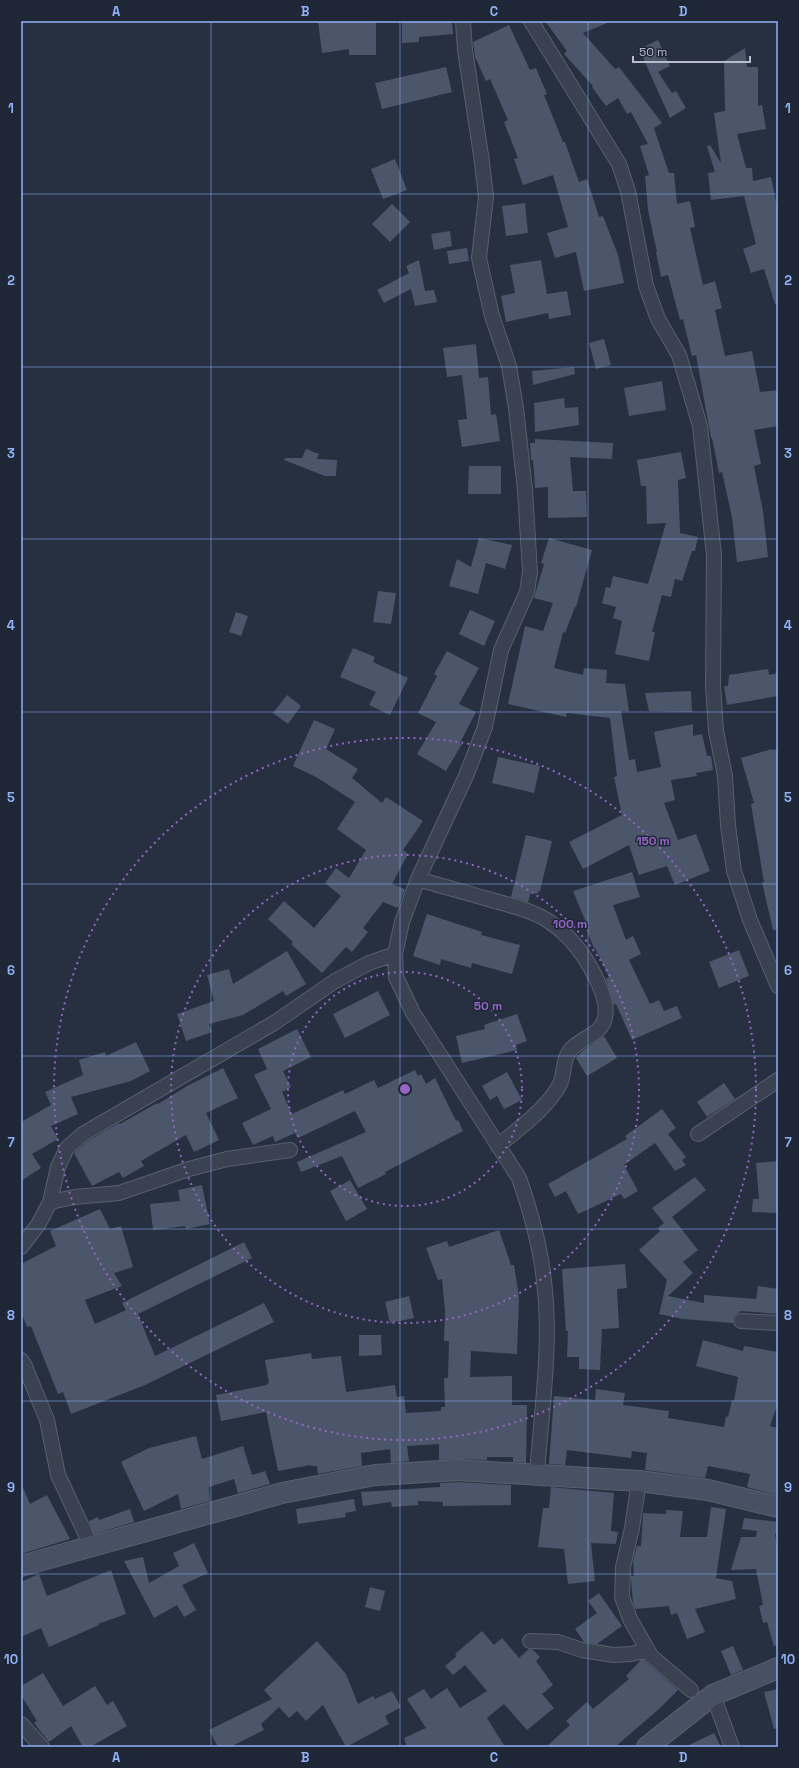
<svg xmlns="http://www.w3.org/2000/svg" width="799" height="1768" font-family="'Space Grotesk',sans-serif">
  <style>
    .building { fill: #4c566a }
    .lines { fill: none; stroke-linecap: round; stroke-linejoin: round }
    .street-casing { stroke: #58606e; stroke-width: 16 }
    .secondary-casing { stroke: #58606e; stroke-width: 22 }
    .street { stroke: #3a4251; stroke-width: 14 }
    .secondary { stroke: #485163; stroke-width: 20 }
    .grid { fill: none; stroke: #8fb1f8; stroke-width: 1; stroke-opacity: 0.55 }
    .ring { fill: none; stroke: #9366c4; stroke-width: 2; stroke-dasharray: 2 4 }
    .centre { fill: #9366c4; stroke: #1f2736; stroke-width: 2 }
    .ring-label { font-size: 12px; text-anchor: middle; font-weight: bold; fill: #9366c4; stroke: #1f2736; stroke-width: 3; stroke-linejoin: round; paint-order: stroke }
    .neatline { fill: none; stroke: #8fb1f8; stroke-width: 1.5 }
    .grid-label { font-size: 13px; text-anchor: middle; font-weight: bold; fill: #8fb1f8 }
  </style>
  <rect width="100%" height="100%" fill="#263041"/>
  <path class="building" d="M318,21H376V55H349V49L322,53Z
    M402,21H452L453,34L419,37V42L402,43Z
    M545,21H612L583,33L615,69L619,67L662,123L654,128L669,173H674L677,204L690,201L695,227L690,228L703,285L715,281L722,308L715,310L725,356L752,351L760,392L778,390V426L754,430L761,464L754,466L763,511L768,557L737,562L732,517L722,472L719,473L712,438H711L696,355L692,356L683,319L680,320L668,275L661,277L656,252H657L648,210L645,176L649,175L640,146L648,144L631,112L627,114L618,98L606,106L592,87L593,86L564,54L567,51Z
    M509,25L530,70L536,68L547,94L544,95L563,142H565L579,182L587,179L599,217L603,216L618,255L624,283L584,291L576,252L555,258L547,233L568,227L553,175L523,185L514,159L518,158L504,122L508,120L490,79L486,81L475,57L473,42Z
    M658,40L670,66L658,72L672,93L676,91L686,108L670,118L639,49Z
    M745,48L747,67H758V106L762,105L766,129L737,134L746,168H752L753,181L771,177L778,211V304H775L764,269L751,273L743,249L756,244L744,196L711,200L708,173L715,172L707,146L710,145L721,163L714,113L725,111L724,61Z
    M446,67L452,92L382,109L375,83Z
    M395,159L407,190L383,199L371,169Z
    M525,203L528,233L506,236L502,206Z
    M392,204L410,222L390,242L372,224Z
    M450,231L452,246L434,250L431,234Z
    M467,248L469,261L449,264L447,251Z
    M419,260L425,291L434,290L437,302L415,306L411,289L384,303L377,290L409,273L406,266Z
    M541,260L547,294L567,291L571,315L549,319L548,313L506,322L501,296L515,293L510,265Z
    M604,339L611,365L596,369L589,343Z
    M476,344L479,378L488,377L491,415L496,414L500,441L462,447L458,420L467,419L462,375L447,377L443,348Z
    M574,367L575,374L533,385L532,371Z
    M662,381L666,410L629,416L624,388Z
    M564,398L565,408L578,407L579,425L535,432L534,403Z
    M535,439L613,443L612,459L570,457L573,491H586L587,517L548,518V487L535,488L533,460H531L530,443H535Z
    M306,449L319,454L317,459L337,460L336,476H325L284,460L285,458H302Z
    M681,452L686,478L678,480L680,533L698,537L695,551H692L682,581L675,579L671,597L662,595L652,632H655L649,661L615,654L622,621L613,618L616,607L602,603L606,587L610,588L613,576L648,584L666,523L647,524L646,486H641L637,460Z
    M469,466H501V494H468Z
    M479,538L512,545L505,569L486,563L478,594L449,586L457,559L471,567Z
    M549,538L592,550L576,607H575L565,633L563,632L554,668L583,675L584,668L607,670L606,683L625,684L629,711H621L629,760L635,759L637,772L661,767L654,732L693,724V736L702,734L707,756H711L713,770L696,773L697,776L671,780L675,800L664,803L678,840L696,834L710,871L675,885L667,866L639,875L629,845L583,869L569,842L622,815L614,777L617,776L610,718L567,713L566,717L508,704L525,626L543,631L553,603L534,598L544,564L541,563Z
    M378,591L396,593L391,624L373,622Z
    M470,610L495,621L484,646L459,634Z
    M236,612L248,616L241,636L229,632Z
    M353,648L375,657L373,662L408,678L390,715L369,705L376,692L340,677Z
    M447,651L479,668L459,704L476,712L460,743L462,744L446,771L417,754L436,722L418,713L437,676L434,674Z
    M768,669L769,675L778,673V696L727,705L724,686H728L729,675Z
    M691,691L692,712L649,711L645,693Z
    M287,695L301,706L288,724L273,713Z
    M314,720L335,729L326,749L358,769L352,778L382,803L386,797L423,821L403,850L408,854L392,884L405,889L398,908L383,902L363,928L368,932L352,952L346,947L322,973L291,944L293,942L268,919L284,901L314,928L341,896L325,883L336,868L349,878L366,850L337,829L355,802L316,777L293,766Z
    M772,749V750L778,749V930H773L762,882H764L751,804L754,803L741,758Z
    M498,757L540,766L534,793L492,783Z
    M526,835L552,841L540,891L536,894L531,892L528,902L511,897Z
    M632,872L640,897L613,905L626,940L633,936L641,954L629,960L650,1004L659,1000L664,1011L677,1006L682,1018L632,1040L616,1004L614,1005L606,979L609,977L595,948H594L585,926L587,925L573,891Z
    M427,914L482,932L481,935L520,945L512,974L472,963L471,968L441,959L440,965L413,956Z
    M739,950L749,976L719,988L709,962Z
    M287,951L306,984L286,996L283,991L243,1015L209,1024L212,1032L186,1041L177,1014L214,1001L207,975L229,969L233,984Z
    M378,991L390,1015L345,1038L333,1014Z
    M517,1014L527,1041L516,1045L517,1050L462,1063L456,1036L485,1029L484,1025Z
    M297,1029L311,1057L283,1071L291,1087L282,1092L292,1114L343,1090L345,1094L374,1080L378,1088L415,1070L418,1076L421,1074L426,1084L435,1078L456,1121L458,1120L463,1131L385,1172L386,1174L358,1188L342,1156L301,1172L297,1162L366,1132L355,1111L298,1138L295,1133L275,1142L273,1136L253,1145L242,1123L271,1109L254,1075L267,1069L258,1049Z
    M604,1036L617,1058L587,1076L576,1058L582,1051Z
    M136,1042L150,1071L131,1081L71,1097L78,1114L51,1126L58,1139L32,1154L41,1168L21,1181V1122L51,1105L45,1092L83,1075L79,1060L105,1052L106,1056Z
    M223,1068L238,1098L206,1113L219,1140L194,1152L186,1135L141,1161L144,1166L123,1178L119,1172L92,1186L74,1153L88,1141L119,1123L120,1124L157,1103L158,1104L187,1086Z
    M507,1072L522,1100L504,1109L497,1096L490,1100L482,1086Z
    M724,1083L735,1099L707,1117L697,1102Z
    M662,1109L676,1128L668,1134L686,1157L682,1160L686,1165L675,1171L655,1143L624,1165L638,1191L624,1199L621,1194L578,1214L566,1191L555,1197L548,1184L627,1139L625,1136Z
    M778,1161V1213L752,1212L753,1199H759L756,1163Z
    M695,1177L706,1190L672,1217L698,1250L683,1262L693,1273L668,1296L704,1303V1295L756,1299L758,1286L778,1289V1314L741,1311L734,1316L733,1323L683,1319L659,1314L667,1280L639,1250L660,1231L658,1228L664,1223L652,1208Z
    M350,1180L367,1209L346,1221L330,1191Z
    M202,1185L210,1224L186,1229L185,1226L153,1230L150,1204L180,1201L178,1190Z
    M100,1209L110,1229L121,1226L133,1267L114,1273L122,1286L85,1300L95,1324L126,1310L122,1303L244,1242L252,1258L138,1314L155,1356L264,1303L274,1322L145,1385L71,1414L63,1392L58,1394L31,1326L27,1327L21,1312V1264L56,1246L50,1231Z
    M499,1230L511,1265H514L519,1297L517,1354L471,1351L470,1377L512,1376V1405H527L526,1463L513,1462V1457H487V1460L459,1459L439,1460V1444L407,1446L409,1461L391,1463L390,1449L361,1453L362,1466L318,1474L317,1466H311V1465L278,1471L266,1412L221,1421L216,1395L267,1385V1384L269,1383L265,1360L311,1353L312,1359L341,1356L346,1392L395,1385L397,1397L404,1396L406,1413L441,1411V1407H445L444,1378H448L449,1341H444L445,1311L442,1279L438,1280L426,1248L447,1241L449,1247Z
    M625,1264L627,1288L617,1289L619,1328L602,1329L600,1370L579,1369V1357H567L568,1331H566L562,1269Z
    M409,1296L414,1318L390,1323L385,1302Z
    M359,1335H381L382,1355L359,1356Z
    M703,1340L743,1351L744,1346L778,1352V1403L770,1426L778,1428V1485L776,1495L747,1487L750,1474L708,1466L705,1478L645,1470L647,1453L632,1451L631,1458L567,1450L565,1465L549,1464L554,1396L595,1400L596,1389L625,1393L623,1405L669,1411L668,1418L724,1427L726,1416L728,1417L732,1400L734,1401L738,1377L696,1366Z
    M196,1436L202,1459L243,1446L252,1475L265,1471L270,1484L238,1493L234,1479L209,1487L210,1501L181,1509L178,1494L144,1511L121,1462L149,1448Z
    M458,1482L511,1485V1505L443,1506V1502L418,1501V1505L392,1507L391,1502L363,1506L361,1492L440,1487V1483Z
    M21,1483L30,1504L47,1495L70,1539L21,1554Z
    M551,1487L614,1493L611,1531L618,1532L616,1544L591,1543L595,1581L568,1584L564,1549L538,1547L543,1508H549Z
    M354,1499L356,1511L345,1513L346,1517L298,1524L296,1509Z
    M711,1507L726,1509L716,1578L732,1581L736,1599L695,1609L705,1632L687,1639L677,1613L671,1615L669,1606L635,1609L633,1602L631,1579V1576H634L633,1561L637,1546H641L643,1513L666,1514V1510L683,1511L680,1537H707Z
    M130,1509L134,1522L94,1534L89,1521L98,1517L99,1520Z
    M744,1518L778,1522V1534H775L778,1551V1645L774,1646L767,1622L763,1623L759,1606L763,1605L756,1569L731,1570L741,1537H756L757,1531L742,1529Z
    M194,1543L208,1573L182,1585L196,1610L184,1617L177,1605L154,1618L124,1561L143,1557L149,1583L179,1566L173,1553Z
    M111,1570L126,1614L98,1624L99,1625L49,1647L41,1628L21,1637V1582L39,1574L47,1596Z
    M370,1587L385,1591L380,1611L365,1607Z
    M599,1593L622,1626L597,1644L584,1642L575,1629L597,1613L588,1601Z
    M482,1631L494,1645L502,1638L519,1658L529,1649L533,1650L540,1657L536,1661L553,1685L542,1694L554,1708L527,1730L504,1704L487,1718L505,1747H407L404,1738L426,1728L407,1699L424,1689L431,1699L447,1688L460,1708L487,1691L465,1665L453,1675L445,1666L457,1656L455,1654Z
    M317,1641L346,1674L358,1704L373,1696L375,1699L392,1691L401,1707L385,1716L389,1724L346,1747L323,1705L306,1721L297,1711L289,1718L279,1707L261,1724L264,1730L230,1747H218L209,1730L272,1699L264,1690Z
    M733,1646L743,1670L731,1675L721,1651Z
    M641,1660H643L678,1690L659,1709L615,1747H546L570,1725L566,1721L587,1702L593,1709L629,1679L626,1676Z
    M43,1673L63,1706L95,1686L107,1705L113,1701L127,1726L90,1747H83L71,1726L49,1742L34,1723L37,1721L21,1695V1686Z
    M778,1689V1728L774,1729L764,1692Z
    M714,1733L721,1747H685Z"/>
  <g class="lines">
    <g class="street-casing">
      <path id="street" d="M463,21L465,50L482,162L486,197L479,258L492,316L509,366L516,408L525,490L530,572L527,592L501,650L485,727L466,776L418,879L402,922L395,954L396,977L413,1013L519,1178C532,1215 542,1252 545,1291C551,1350 541,1415 537,1474
        M531,21L619,164L628,191L646,286L658,319L679,355L700,426L714,555L713,686L716,731L725,776L728,825L734,871L750,920L778,986
        M418,879C441,886 464,892 488,899C501,903 515,906 528,911C560,922 583,950 597,980C602,992 609,1007 604,1021C599,1036 577,1039 569,1052C562,1062 565,1074 560,1084C546,1110 520,1127 498,1146
        M698,1134L778,1080
        M50,1202L75,1197L119,1193L189,1169L227,1159L290,1150
        M21,1247L38,1225L50,1202L58,1167L67,1148L83,1134L274,1023L335,981L369,963L395,954
        M741,1321L778,1323
        M21,1360L24,1364L47,1420L58,1475L86,1535L89,1547
        M639,1481L632,1528L623,1567L622,1597L630,1619L651,1656L691,1690
        M530,1641L558,1642L582,1650L614,1655L631,1654L648,1650
        M713,1695L732,1747
        M21,1724L42,1747"/>
    </g>
    <g class="secondary-casing">
      <path id="secondary" d="M21,1566L282,1493L375,1475L458,1470L639,1481L708,1490L778,1507
        M647,1747L713,1695L778,1668"/>
    </g>
    <use href="#street" class="street"/>
    <use href="#secondary" class="secondary"/>
  </g>
  <path class="grid" d="M211,21V1747M400,21V1747M588,21V1747M21,194H778M21,367H778M21,539H778M21,712H778M21,884H778M21,1056H778M21,1229H778M21,1401H778M21,1574H778"/>
  <g class="ring">
    <circle cx="405" cy="1089" r="117"/>
    <circle cx="405" cy="1089" r="234"/>
    <circle cx="405" cy="1089" r="351"/>
  </g>
  <circle cx="405" cy="1089" r="6" class="centre"/>
  <g class="ring-label">
    <text x="653" y="845">150 m</text>
    <text x="570" y="928">100 m</text>
    <text x="488" y="1010">50 m</text>
  </g>
  <rect width="799" height="1768" fill="none" stroke="#1f2736" stroke-width="44"/>
  <path d="M633 56v6h117v-6" fill="none" stroke="#b7bdcb" stroke-width="2"/>
  <text x="639" y="56" font-size="12" fill="#b7bdcb" stroke="#1f2736" stroke-width="3" paint-order="stroke">50 m</text>
  <rect x="22" y="22" width="755" height="1724" class="neatline"/>
  <g class="grid-label">
    <text x="116" y="16">A</text>
    <text x="305" y="16">B</text>
    <text x="494" y="16">C</text>
    <text x="683" y="16">D</text>
    <text x="11" y="113">1</text>
    <text x="788" y="113">1</text>
    <text x="11" y="285">2</text>
    <text x="788" y="285">2</text>
    <text x="11" y="458">3</text>
    <text x="788" y="458">3</text>
    <text x="11" y="630">4</text>
    <text x="788" y="630">4</text>
    <text x="11" y="802">5</text>
    <text x="788" y="802">5</text>
    <text x="11" y="975">6</text>
    <text x="788" y="975">6</text>
    <text x="11" y="1147">7</text>
    <text x="788" y="1147">7</text>
    <text x="11" y="1320">8</text>
    <text x="788" y="1320">8</text>
    <text x="11" y="1492">9</text>
    <text x="788" y="1492">9</text>
    <text x="11" y="1664">10</text>
    <text x="788" y="1664">10</text>
    <text x="116" y="1762">A</text>
    <text x="305" y="1762">B</text>
    <text x="494" y="1762">C</text>
    <text x="683" y="1762">D</text>
  </g>
</svg>
